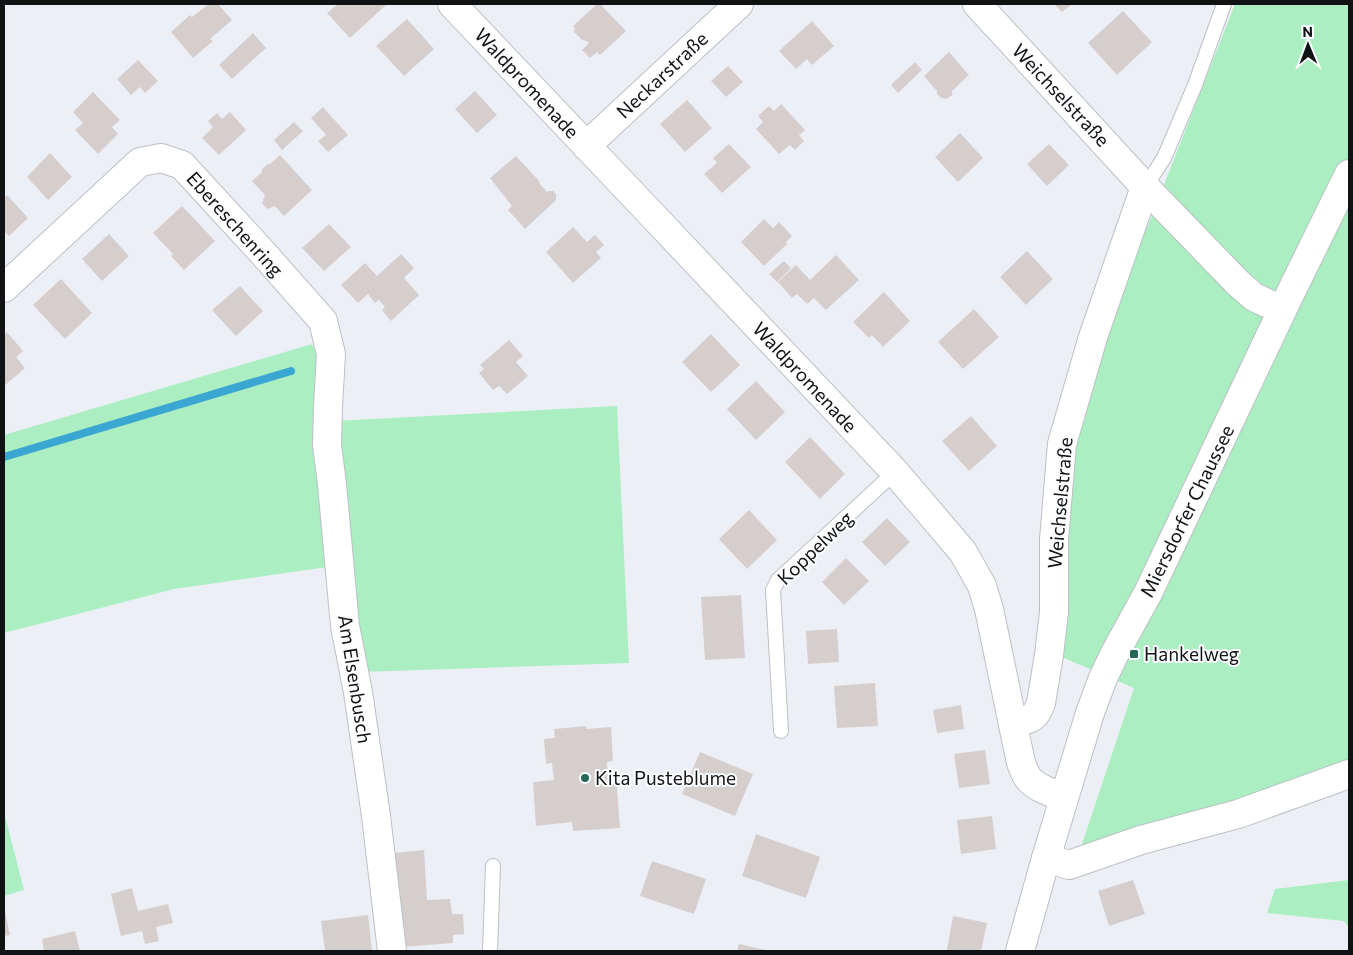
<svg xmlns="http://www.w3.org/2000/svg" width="1353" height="955" font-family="Commissioner,sans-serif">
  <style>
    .green { fill: #aaeec2 }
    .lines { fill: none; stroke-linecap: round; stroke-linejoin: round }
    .stream { stroke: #3aa6d2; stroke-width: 8 }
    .building { fill: #d5cecc }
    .service-casing { stroke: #bcc0c5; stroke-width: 16 }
    .minor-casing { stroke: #bcc0c5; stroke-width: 30 }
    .secondary-casing { stroke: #bcc0c5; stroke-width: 30 }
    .service { stroke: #fff; stroke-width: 14 }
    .minor { stroke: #fff; stroke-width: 28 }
    .secondary { stroke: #fff; stroke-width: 28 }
    .poi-dot { fill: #246757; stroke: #fcfdfe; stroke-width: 2 }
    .labels { text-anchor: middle; stroke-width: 4; stroke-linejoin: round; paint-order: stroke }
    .street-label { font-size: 19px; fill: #111214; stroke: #fcfdfe }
    .poi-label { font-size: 19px; fill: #111214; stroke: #fcfdfe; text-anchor: start }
  </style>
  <rect width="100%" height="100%" fill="#ecf0f6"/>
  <path class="green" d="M1235,4H1349V779L1080,850L1134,688L1057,655L1072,450L1112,317Z
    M312,344L331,387L334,421L617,406L629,663L361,672L327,567L174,589L4,633V435Z
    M4,812L24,890L4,896Z
    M1349,880V928L1344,921L1267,913L1275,889Z"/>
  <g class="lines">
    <path class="stream" d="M4,457L291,371"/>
  </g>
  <path class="building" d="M209,4H218L232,20L210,39L213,41L193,58L171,32L190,15L192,17Z
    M338,4H387L350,38L327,13Z
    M597,4H600L626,31L600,55L597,52L590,58L582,50L589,43L586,41L582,40L574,32L575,28L573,26Z
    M1054,4H1072L1062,12Z
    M1123,11L1152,42L1117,75L1088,43Z
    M407,19L434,49L404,76L376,46Z
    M812,21L834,46L812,65L807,59L796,69L779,51Z
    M253,33L266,48L232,79L219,65Z
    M949,52L969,75L952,91V95L947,99L941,98L937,94V91L924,76Z
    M138,60L158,81L145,93L140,87L131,95L117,79Z
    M915,62L922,70L898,93L891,85Z
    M728,66L743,82L726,97L711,81Z
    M475,91L497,115L477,133L455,109Z
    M93,92L120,120L112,127L118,134L98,154L75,130L83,123L73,112Z
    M687,100L712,128L685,152L660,124Z
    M781,104L805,130L799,135L804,141L795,150L790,145L779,154L756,129L763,122L758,116L769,106L774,111Z
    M323,107L348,135L328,152L318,141L326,135L311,118Z
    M230,112L246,130L219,155L202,138L213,127L208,121L217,113L222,119Z
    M294,122L303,131L282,150L274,140Z
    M960,133L983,158L958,182L935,157Z
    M729,144L751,167L722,193L704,174L717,163L713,158Z
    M1049,144L1069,165L1047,186L1027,164Z
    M50,153L72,177L48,200L27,177Z
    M280,155L312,190L284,216L275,206L267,209L262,203L265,195L252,181L262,172V169L268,164H270Z
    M516,156L540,182L539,183L547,192L548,191H553L556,194V200L525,229L508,210L512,206L490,178Z
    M7,195L28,218L9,236L4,231V199Z
    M182,206L215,241L184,270L171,256L173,254L153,233Z
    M764,219L773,228L779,222L792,236L786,242L787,244L764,266L741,242Z
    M329,224L351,247L324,271L302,248Z
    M573,227L587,242L595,235L604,245L596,252L601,258L573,283L546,252Z
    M109,234L129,256L102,281L82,259Z
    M1027,251L1053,279L1026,305L1000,277Z
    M401,254L414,268L404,278L419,295L391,321L382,310L385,307L379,300L375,303L368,294L358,303L341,285L365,263L377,276Z
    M836,255L859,280L826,310L814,298L807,304L797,294L792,298L778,282L796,265L810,280Z
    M784,261L791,268L777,282L769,274Z
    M61,279L92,313L65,339L33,305Z
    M240,286L263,311L236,336L212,310Z
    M884,292L910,321L883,347L872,335L869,338L853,322Z
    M974,309L999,337L963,369L938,342Z
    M7,332L23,351L16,357L25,368L4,386V335Z
    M711,334L740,365L711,392L682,362Z
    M509,340L523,356L516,362L528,376L507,394L499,386L493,390L479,373L484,369L480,365Z
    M756,381L785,412L756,440L727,409Z
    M971,416L997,446L969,471L942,441Z
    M810,437L845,474L820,499L785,462Z
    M749,510L777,540L747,569L719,539Z
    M887,518L910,542L885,566L862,542Z
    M846,558L869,581L844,605L822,582Z
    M741,595L745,658L705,660L701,597Z
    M837,629L839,662L808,664L806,631Z
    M875,683L878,726L837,728L834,686Z
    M961,705L964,729L937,733L933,710Z
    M586,726V729L611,727L613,761L607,762L608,776L616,775L620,828L573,831L572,822L536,826L533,782L554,780L552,763L546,764L544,739L555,738L554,729Z
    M985,750L990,784L959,788L954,754Z
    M700,752L753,774L735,816L682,794Z
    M992,816L996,849L961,854L957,820Z
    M756,834L820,857L806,898L742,876Z
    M424,850L427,900L450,899L452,914H463L464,934L453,935V943L402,947L395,853Z
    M652,861L706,879L694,914L640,896Z
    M1133,880L1145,914L1109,926L1098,891Z
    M132,888L138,911L168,904L173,923L156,927L159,941L145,944L142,931L121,936L111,894Z
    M4,907L10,935L4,936Z
    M368,915L372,951H325L321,921Z
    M953,916L987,923L981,951L947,950Z
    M75,931L80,951H44L42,939Z
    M739,944L765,950V951H737Z"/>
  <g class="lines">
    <g class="service-casing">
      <path id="service" d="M1145,187L1164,158L1195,85L1224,4
        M781,731L773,590L778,580L895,472
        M490,951L493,866"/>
    </g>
    <g class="minor-casing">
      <path id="minor" d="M452,4L656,219L895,472L963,552L982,586L989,609L1021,763C1023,767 1025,774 1028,778C1035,787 1053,794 1064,797
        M977,4L1145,187L1238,283L1254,297L1282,310
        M586,146L739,4
        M4,288L140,162L161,158L182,165L262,252L323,321L331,354L328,407L327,445L332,484L345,626L358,692L376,816L392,951
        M1013,723C1029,719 1035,720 1041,703L1049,655L1054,612V540L1062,444L1093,337L1145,187
        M1046,858L1069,865L1141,840L1238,814L1349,774"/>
    </g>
    <g class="secondary-casing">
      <path id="secondary" d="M1020,951L1046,858L1090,713L1103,678L1115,653L1148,593L1289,296L1349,174"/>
    </g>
    <use href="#service" class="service"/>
    <use href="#minor" class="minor"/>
    <use href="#secondary" class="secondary"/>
  </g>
  <g class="poi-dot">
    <rect x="1129" y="649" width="10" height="10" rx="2.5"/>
    <circle cx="585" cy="778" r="5"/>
  </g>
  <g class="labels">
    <g class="street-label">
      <text transform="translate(662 75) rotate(-43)" y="7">Neckarstraße</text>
      <text transform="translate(527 83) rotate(47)" y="7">Waldpromenade</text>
      <text transform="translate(1061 95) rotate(47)" y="7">Weichselstraße</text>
      <text transform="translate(235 224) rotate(48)" y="7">Ebereschenring</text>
      <text transform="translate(805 377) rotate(47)" y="7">Waldpromenade</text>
      <text transform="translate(1060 503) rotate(-85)" y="7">Weichselstraße</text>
      <text transform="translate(1187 511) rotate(-64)" y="7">Miersdorfer Chaussee</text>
      <text transform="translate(815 548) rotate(-44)" y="7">Koppelweg</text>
      <text transform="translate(355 679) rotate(81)" y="7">Am Elsenbusch</text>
    </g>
    <g class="poi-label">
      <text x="1144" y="661">Hankelweg</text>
      <text x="595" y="785">Kita Pusteblume</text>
    </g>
  </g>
  <rect width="1353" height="955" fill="none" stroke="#111214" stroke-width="10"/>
  <g transform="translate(1308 45) rotate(359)" stroke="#fcfdfe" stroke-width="4" paint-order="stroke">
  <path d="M0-4L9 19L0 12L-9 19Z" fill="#111214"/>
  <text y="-8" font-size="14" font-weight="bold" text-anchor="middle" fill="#111214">N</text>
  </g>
</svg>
